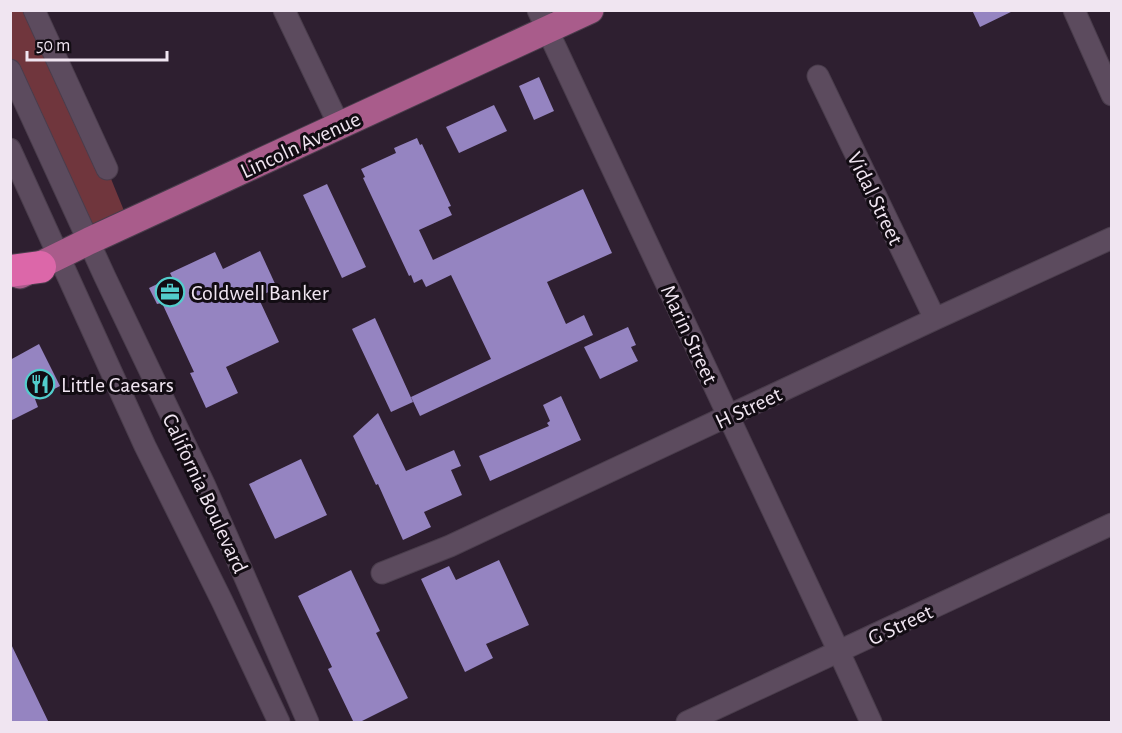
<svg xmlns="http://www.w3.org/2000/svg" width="1122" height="733" font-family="'Alegreya Sans',sans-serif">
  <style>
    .green { fill: #70363d }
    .building { fill: #9584c1 }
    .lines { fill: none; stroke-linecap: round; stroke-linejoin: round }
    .minor-casing { stroke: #4a3d4c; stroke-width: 23 }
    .major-casing { stroke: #4a3d4c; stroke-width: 29 }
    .highway-casing { stroke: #4a3d4c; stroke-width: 34 }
    .minor { stroke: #5c4b5e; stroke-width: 21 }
    .major { stroke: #a95c8b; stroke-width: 27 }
    .highway { stroke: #dc67a9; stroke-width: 32 }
    .labels { text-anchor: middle; stroke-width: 6; stroke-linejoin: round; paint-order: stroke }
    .street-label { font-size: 22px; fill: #f0e5f1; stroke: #120c13 }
    .poi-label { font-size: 22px; fill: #f0e5f1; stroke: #120c13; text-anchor: start }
  </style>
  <rect width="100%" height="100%" fill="#2e1f30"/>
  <path class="green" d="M10,11H34L107,169L129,223L89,241L11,70Z"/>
  <path class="building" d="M972,10H1015L980,27Z
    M539,77L554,111L534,120L519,86Z
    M494,105L507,131L459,153L446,127Z
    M417,138L420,145L422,144L451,206L448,207L452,215L419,230L433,260L583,189L612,253L547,282L566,324L584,315L593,335L420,416L411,397L491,359L451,275L426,287L422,279L414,283L411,275L409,276L363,178L365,177L361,169L396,153L394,148Z
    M327,184L366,267L342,278L303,195Z
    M260,251L277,288L258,297L279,342L226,367L238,393L206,408L190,373L194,372L162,303L157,304L149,288L172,277L170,273L215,252L223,269Z
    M375,318L413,402L391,412L352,329Z
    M628,327L636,345L631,347L638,361L600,379L584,347Z
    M39,344L60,386L35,399L38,407L10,421V360Z
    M561,396L581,440L490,481L479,456L549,426L547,423L550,421L543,405Z
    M378,413L406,471L454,450L461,466L451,470L462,495L424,512L431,527L403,540L378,484L376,485L353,436Z
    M301,459L327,515L275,539L249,484Z
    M499,560L529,625L486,644L493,658L465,672L421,579L449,566L456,580Z
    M351,570L380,631L376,633L408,698L358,723H354L328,669L332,667L298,596Z
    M10,642L49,723H10Z"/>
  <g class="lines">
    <g class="minor-casing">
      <path id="minor" d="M34,10L107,169
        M284,10L339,125
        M538,10L839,652L871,722
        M1074,10L1112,95
        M10,70L105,277L205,486L308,722
        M818,76L935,319
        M10,149L145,446L222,601L279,722
        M382,573L450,546L935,319L1112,238
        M687,722L1112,524"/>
    </g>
    <g class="major-casing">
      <path id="major" d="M20,275L89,241L590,10"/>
    </g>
    <g class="highway-casing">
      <path id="highway" d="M10,271L40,267"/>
    </g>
    <use href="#minor" class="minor"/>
    <use href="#major" class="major"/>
    <use href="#highway" class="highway"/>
  </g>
  <defs>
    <g id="office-ring" transform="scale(1.5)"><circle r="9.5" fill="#120c13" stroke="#52cdcc" stroke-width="1.5"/><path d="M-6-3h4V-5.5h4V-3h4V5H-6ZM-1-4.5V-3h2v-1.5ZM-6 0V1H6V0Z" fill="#52cdcc"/></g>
    <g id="restaurant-ring" transform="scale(1.5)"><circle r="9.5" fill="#120c13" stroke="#52cdcc" stroke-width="1.5"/><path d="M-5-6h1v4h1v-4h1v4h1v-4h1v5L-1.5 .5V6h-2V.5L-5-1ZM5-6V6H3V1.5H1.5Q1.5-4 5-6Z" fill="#52cdcc"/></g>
  </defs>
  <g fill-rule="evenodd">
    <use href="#office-ring" x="170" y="292"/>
    <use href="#restaurant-ring" x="40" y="384"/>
  </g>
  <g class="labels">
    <g class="street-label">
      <text transform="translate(300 144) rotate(-25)" y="8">Lincoln Avenue</text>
      <text transform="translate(876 198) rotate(64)" y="8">Vidal Street</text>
      <text transform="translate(690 334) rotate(65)" y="8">Marin Street</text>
      <text transform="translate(748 407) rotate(-25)" y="8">H Street</text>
      <text transform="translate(206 493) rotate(65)" y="8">California Boulevard</text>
      <text transform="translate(900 624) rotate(-25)" y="8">G Street</text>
    </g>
    <g class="poi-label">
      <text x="191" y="300">Coldwell Banker</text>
      <text x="61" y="392">Little Caesars</text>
    </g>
  </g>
  <rect width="1122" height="733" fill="none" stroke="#f0e5f1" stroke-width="24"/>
  <path d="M27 51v9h140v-9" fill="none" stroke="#f0e5f1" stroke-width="3"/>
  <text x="36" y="51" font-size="18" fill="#f0e5f1" stroke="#120c13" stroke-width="4.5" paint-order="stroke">50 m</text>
</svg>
